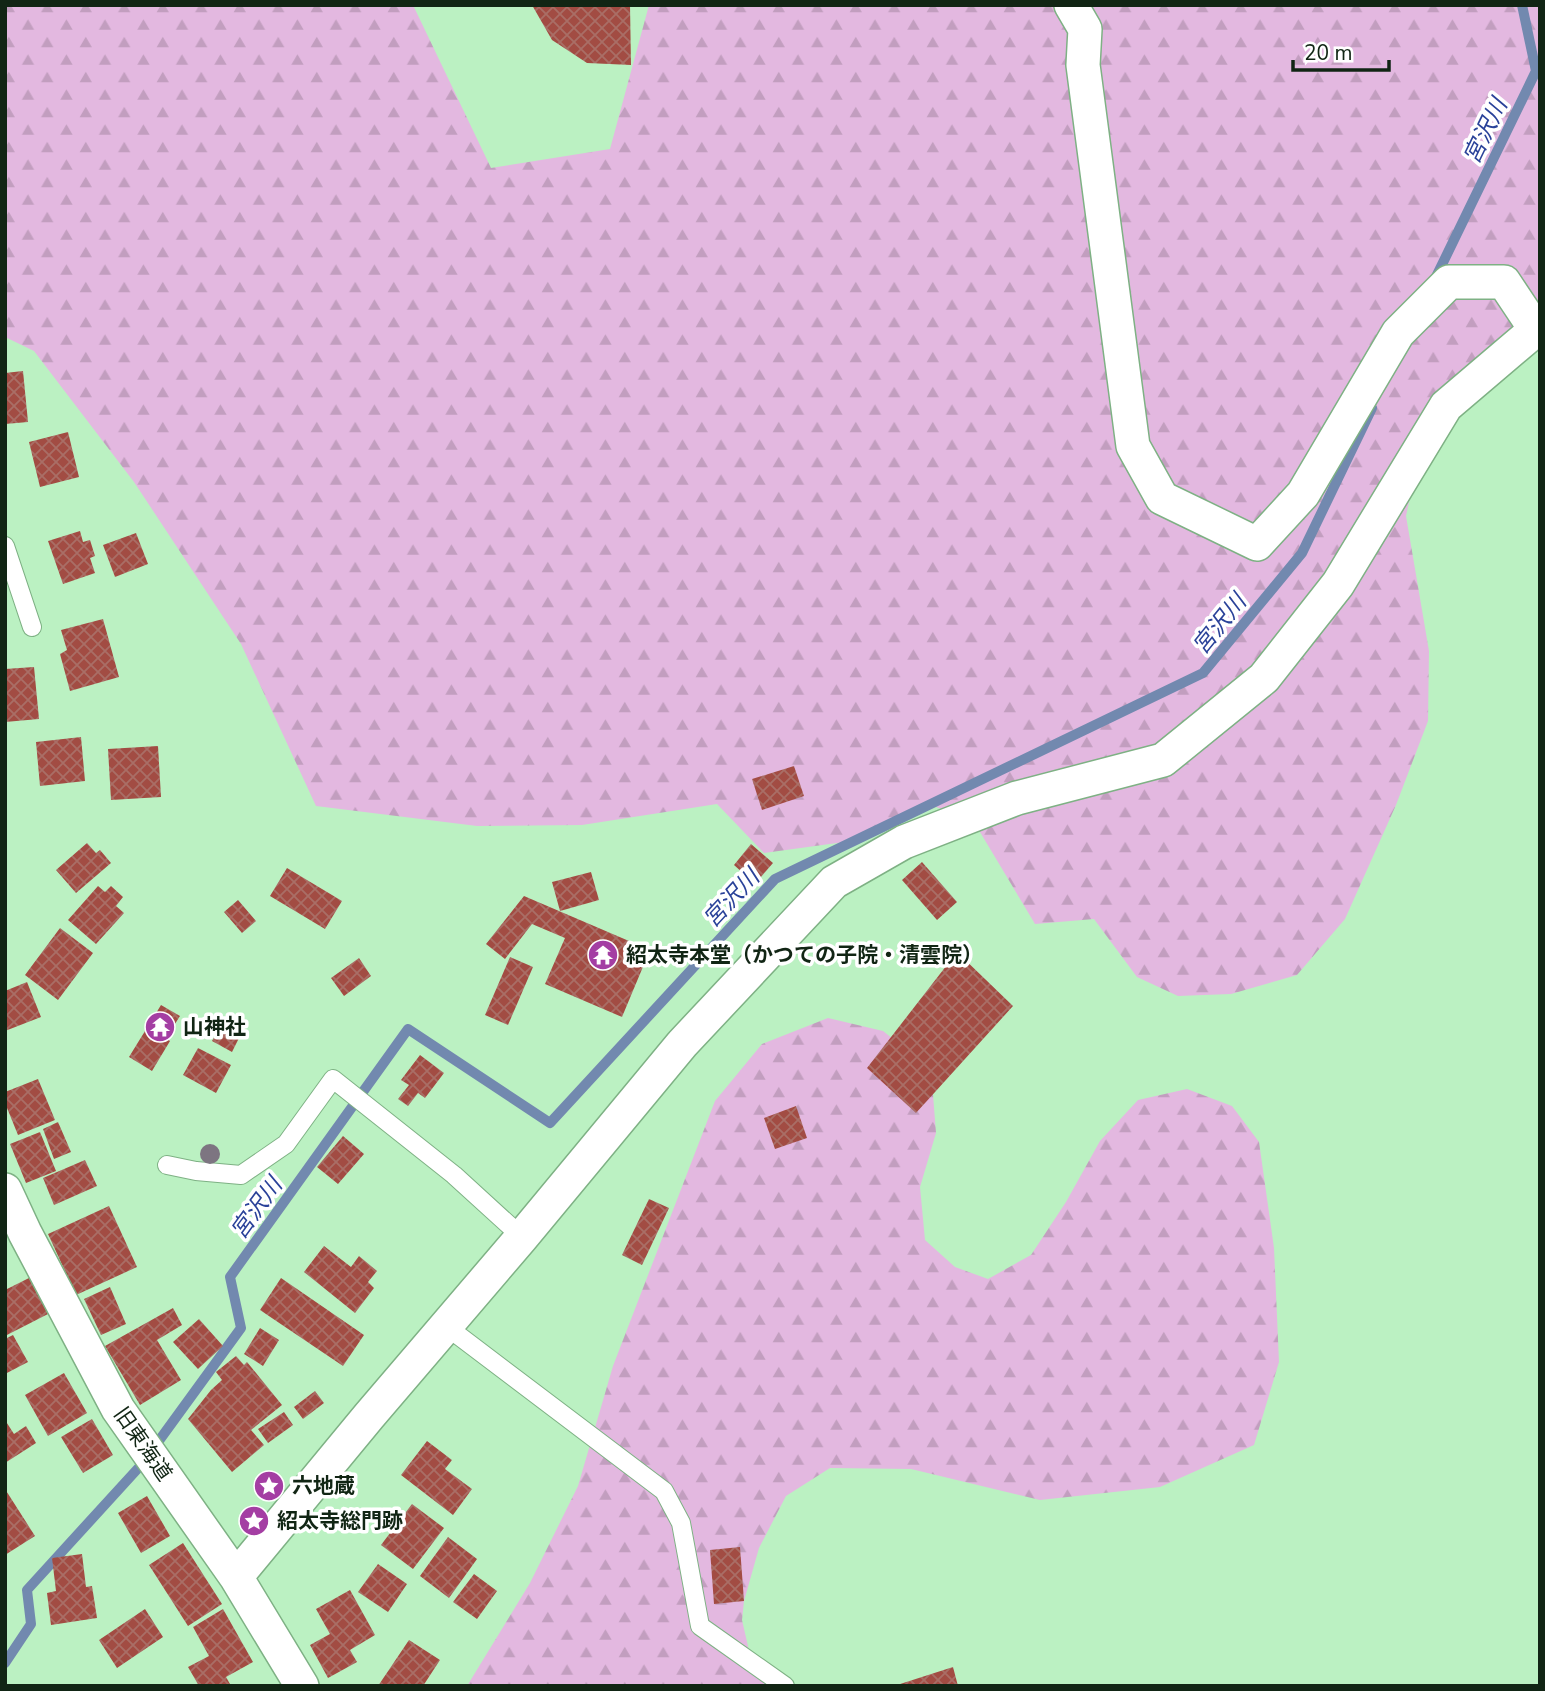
<svg xmlns="http://www.w3.org/2000/svg" width="1545" height="1691" font-family="'Nunito Sans','Noto Sans JP',sans-serif">
  <style>
    .forest { fill: url(#forest-firs) }
    .lines { fill: none; stroke-linecap: round; stroke-linejoin: round }
    .stream { stroke: #7289af; stroke-width: 10 }
    .building { fill: url(#building-cross-hatch) }
    .lane-casing { stroke: #7eb184; stroke-width: 20 }
    .street-casing { stroke: #7eb184; stroke-width: 36 }
    .lane { stroke: #fff; stroke-width: 18 }
    .street { stroke: #fff; stroke-width: 33 }
    .tree { fill: #7d7581 }
    .labels { text-anchor: middle; stroke-width: 7; stroke-linejoin: round; paint-order: stroke }
    .poi-label { font-size: 21px; font-weight: bold; fill: #112514; stroke: #fff; text-anchor: start }
    .street-label { font-size: 21px; fill: #112514; stroke: #fff }
    .water-label { font-size: 23px; font-style: italic; fill: #2a4299; stroke: #fff }
  </style>
  <defs>
    <pattern id="forest-firs" width="22" height="20" patternUnits="userSpaceOnUse" patternTransform="scale(1.75)"><rect width="22" height="20" fill="#e3b8e0"/><path d="M5 1l3.5 6h-7zM16 11l3.5 6h-7z" fill="#c29ebf"/></pattern>
    <pattern id="building-cross-hatch" width="8" height="8" patternUnits="userSpaceOnUse" patternTransform="scale(1.75)"><rect width="8" height="8" fill="#a24c43"/><path d="M0 0l8 8M0 8l8-8" fill="none" stroke="#a96e66"/></pattern>
  </defs>
  <rect width="100%" height="100%" fill="#bbf1c2"/>
  <path class="forest" d="M5,5H413L491,168L610,149L649,5H1540V305L1516,330L1463,369L1429,410L1406,516L1429,651L1428,721L1396,805L1345,919L1297,975L1231,994L1178,996L1137,977L1094,919L1035,924L974,822L926,803L859,840L764,853L717,804L582,825L477,826L316,806L241,644L134,482L34,351L5,337Z
    M828,1018L883,1031L931,1069L936,1133L920,1187L925,1240L955,1267L988,1279L1031,1255L1066,1202L1100,1141L1138,1100L1187,1089L1232,1106L1259,1142L1274,1248L1279,1362L1254,1445L1160,1487L1040,1500L911,1469L830,1468L786,1496L759,1548L744,1601L742,1620L753,1668L768,1686H467L530,1583L578,1486L613,1366L715,1101L762,1044Z"/>
  <g class="lines">
    <path class="stream" d="M1434,281L1536,71L1522,5
      M5,1663L31,1624L27,1590L142,1464L241,1328L230,1277L408,1029L550,1123L775,879L1203,673L1302,553L1372,408"/>
  </g>
  <path class="building" d="M532,5H630L631,65L587,63L552,40Z
    M23,371L28,422L5,424V373Z
    M68,432L79,477L40,487L29,442Z
    M80,531L83,542L90,540L95,556L90,558L95,573L63,584L48,541Z
    M136,533L148,564L115,577L103,545Z
    M103,619L119,677L70,691L60,654L67,650L61,630Z
    M34,667L39,719L5,722V669Z
    M81,737L85,781L40,786L36,742Z
    M158,746L161,797L111,800L108,749Z
    M794,766L804,796L762,810L752,779Z
    M87,843L96,853L100,850L111,863L76,893L56,870Z
    M751,844L773,863L755,884L734,865Z
    M922,862L957,902L937,920L902,880Z
    M287,868L342,901L325,929L270,896Z
    M591,872L599,900L560,911L552,882Z
    M98,886L105,892L111,886L123,897L116,906L124,913L96,944L68,920Z
    M524,896L650,950L622,1017L545,984L565,938L532,924L505,959L486,944Z
    M238,900L256,921L242,933L224,912Z
    M60,928L93,953L58,1000L25,975Z
    M957,952L1013,1006L916,1113L867,1068Z
    M510,957L533,967L508,1025L485,1015Z
    M359,958L371,976L344,996L331,978Z
    M27,982L41,1017L5,1031V991Z
    M161,1005L180,1016L166,1038L170,1041L152,1071L129,1057Z
    M222,1024L241,1034L232,1052L212,1041Z
    M198,1048L231,1065L216,1093L183,1075Z
    M420,1055L444,1073L425,1098L418,1093L408,1106L398,1099L409,1085L401,1080Z
    M38,1079L55,1120L18,1135L5,1103V1092Z
    M796,1106L807,1138L775,1149L764,1118Z
    M58,1122L71,1152L54,1159L43,1129Z
    M40,1132L56,1171L26,1183L10,1144Z
    M343,1136L364,1154L338,1184L317,1167Z
    M85,1160L97,1186L54,1205L43,1178Z
    M649,1199L669,1208L642,1265L622,1255Z
    M109,1206L137,1267L76,1295L48,1234Z
    M324,1246L351,1267L359,1256L377,1271L368,1282L374,1288L355,1313L304,1272Z
    M29,1278L48,1314L5,1336V1290Z
    M281,1278L364,1335L343,1366L260,1310Z
    M110,1287L126,1324L101,1335L84,1299Z
    M173,1308L182,1325L157,1340L181,1380L140,1405L105,1346Z
    M199,1319L223,1346L198,1369L173,1342Z
    M260,1328L279,1340L263,1366L244,1354Z
    M13,1335L28,1362L5,1374V1339Z
    M236,1356L244,1365L247,1362L282,1405L251,1430L264,1445L232,1472L188,1419L211,1390L222,1380L216,1372Z
    M64,1373L87,1413L48,1436L25,1395Z
    M315,1391L324,1403L303,1419L294,1407Z
    M284,1412L293,1425L268,1443L258,1429Z
    M92,1419L113,1455L83,1473L61,1437Z
    M5,1420L14,1434L26,1426L36,1443L5,1463Z
    M427,1441L452,1460L445,1469L472,1489L453,1515L401,1475Z
    M5,1489L35,1536L5,1555Z
    M147,1496L170,1536L141,1553L118,1513Z
    M412,1504L444,1528L413,1569L381,1545Z
    M448,1537L477,1559L449,1598L420,1576Z
    M183,1543L222,1604L188,1626L149,1565Z
    M740,1547L744,1601L714,1604L710,1550Z
    M82,1554L86,1587L92,1586L97,1618L51,1625L47,1593L56,1591L52,1558Z
    M378,1564L407,1584L388,1612L358,1592Z
    M474,1574L497,1591L477,1619L453,1602Z
    M350,1590L375,1635L350,1650L357,1662L328,1678L310,1645L330,1634L316,1609Z
    M145,1609L163,1637L117,1668L99,1640Z
    M223,1609L253,1662L226,1677L230,1684L226,1686H199L188,1667L209,1656L193,1627Z
    M409,1640L440,1660L423,1686H378Z
    M953,1667L958,1686H897V1685Z"/>
  <g class="lines">
    <g class="lane-casing">
      <path id="lane" d="M5,546L32,627
        M167,1165L196,1171L241,1175L286,1144L333,1079L454,1175L522,1237
        M446,1326L664,1491L681,1523L700,1626L785,1686"/>
    </g>
    <g class="street-casing">
      <path id="street" d="M1071,5L1085,29L1083,65L1133,446L1162,498L1257,544L1303,494L1398,333L1449,282H1504L1536,330
        M5,1190L25,1233L118,1409L236,1577L302,1686
        M236,1577L369,1416L522,1237L682,1044L834,882L904,842L1017,798L1163,760L1264,678L1338,584L1446,406L1540,326"/>
    </g>
    <use href="#lane" class="lane"/>
    <use href="#street" class="street"/>
  </g>
  <circle class="tree" cx="210" cy="1154" r="10"/>
  <defs>
    <g id="temple-disc" transform="scale(1.575)"><circle r="9.5" fill="#a43ea3" stroke="#fff"/><path d="M0-6L5-2H3V0L6.5 2.5H4V6H1.5V3h-3V6H-4V2.5H-6.5L-3 0V-2H-5Z" fill="#fff"/></g>
    <g id="sight-disc" transform="scale(1.575)"><circle r="9.5" fill="#a43ea3" stroke="#fff"/><path d="M0-6L1.8-2.2L6-1.7L2.9 1.2L3.7 5.4L0 3.3L-3.7 5.4L-2.9 1.2L-6-1.7L-1.8-2.2Z" fill="#fff"/></g>
  </defs>
  <g fill-rule="evenodd">
    <use href="#temple-disc" x="603" y="955"/>
    <use href="#temple-disc" x="160" y="1027"/>
    <use href="#sight-disc" x="269" y="1486"/>
    <use href="#sight-disc" x="254" y="1521"/>
  </g>
  <g class="labels">
    <g class="poi-label">
      <text x="626" y="962">紹太寺本堂（かつての子院・清雲院）</text>
      <text x="183" y="1034">山神社</text>
      <text x="292" y="1493">六地蔵</text>
      <text x="277" y="1528">紹太寺総門跡</text>
    </g>
    <g class="street-label">
      <text transform="translate(143 1444) rotate(55)" y="7">旧東海道</text>
    </g>
    <g class="water-label">
      <text transform="translate(1485 131) rotate(-64)" y="8">宮沢川</text>
      <text transform="translate(1219 624) rotate(-51)" y="8">宮沢川</text>
      <text transform="translate(731 898) rotate(-47)" y="8">宮沢川</text>
      <text transform="translate(256 1208) rotate(-54)" y="8">宮沢川</text>
    </g>
  </g>
  <rect width="1545" height="1691" fill="none" stroke="#112514" stroke-width="14"/>
  <path d="M1293 60v10h96v-10" fill="none" stroke="#112514" stroke-width="3.5"/>
  <text x="1304" y="60" font-size="21" fill="#112514" stroke="#ffffff" stroke-width="5" paint-order="stroke">20 m</text>
</svg>
